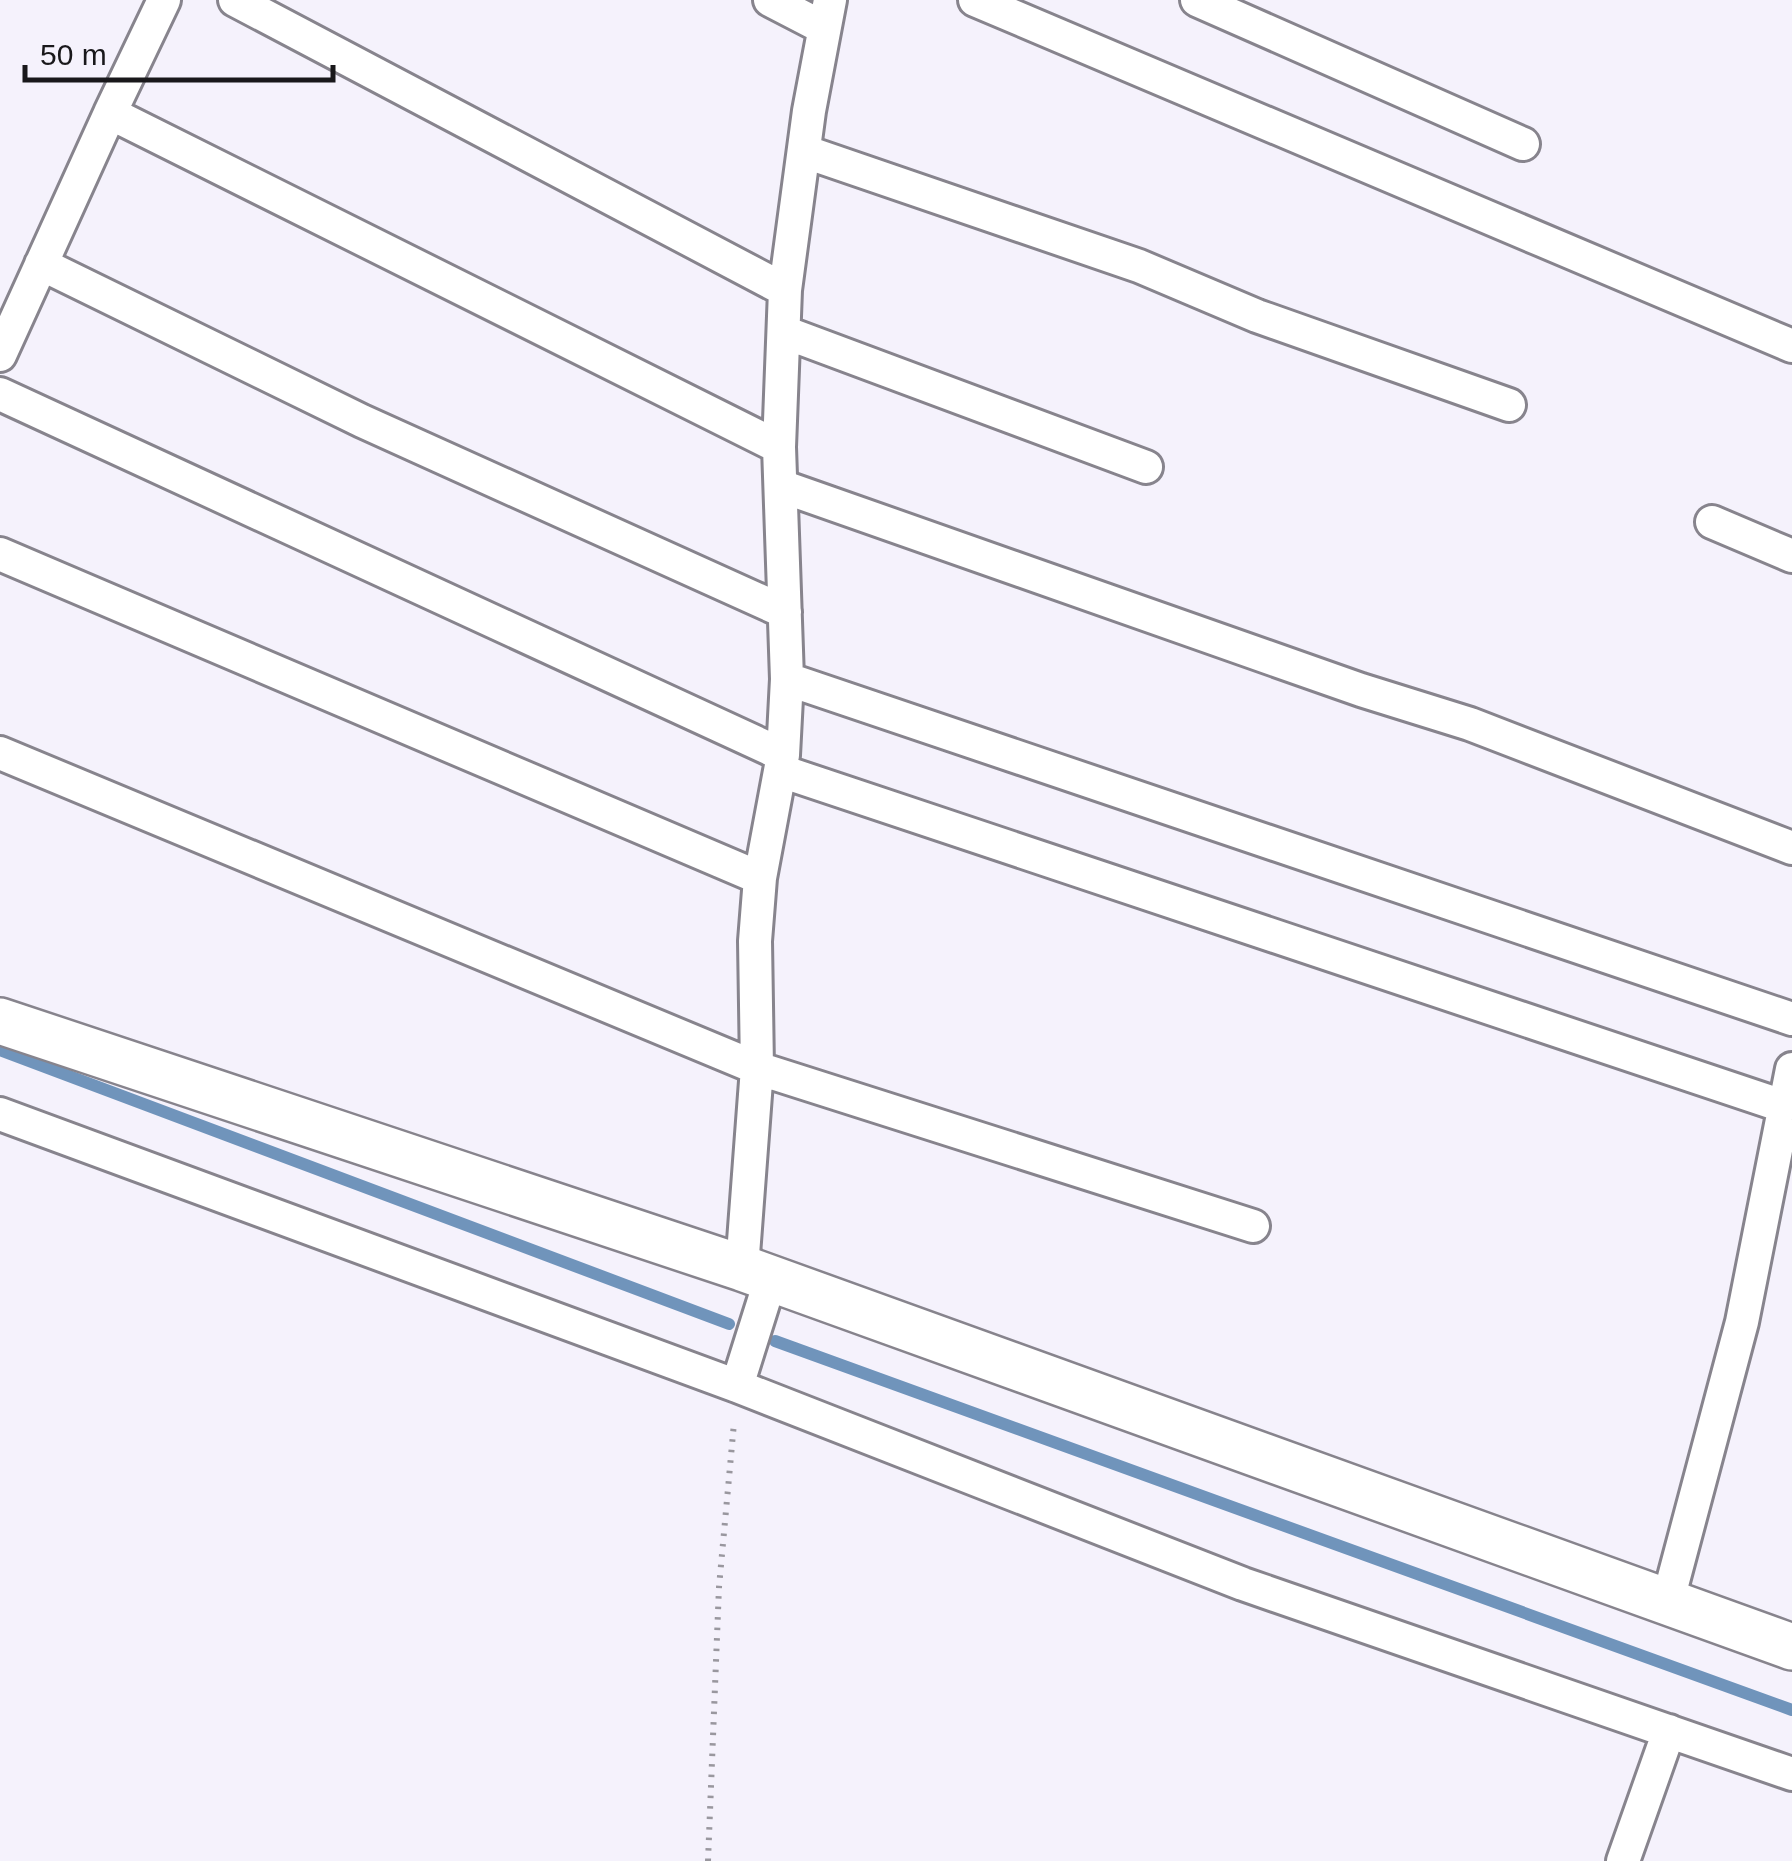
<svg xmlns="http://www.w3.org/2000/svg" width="1792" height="1861" font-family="Helvetica,sans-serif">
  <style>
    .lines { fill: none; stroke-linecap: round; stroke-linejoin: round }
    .stream { stroke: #7094bb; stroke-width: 12 }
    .street-casing { stroke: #87848d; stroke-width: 38 }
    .secondary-casing { stroke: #87848d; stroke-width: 50 }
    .path { stroke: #99979e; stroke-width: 6; stroke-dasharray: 2.5 8; stroke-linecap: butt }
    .street { stroke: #fff; stroke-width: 32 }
    .secondary { stroke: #fff; stroke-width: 45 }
  </style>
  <rect width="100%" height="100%" fill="#f5f2fc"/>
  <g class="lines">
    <path class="stream" d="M0,1050L729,1324
      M775,1341L1792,1710"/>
    <g class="street-casing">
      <path id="street" d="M164,0L110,113L779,447
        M235,0L785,290
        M770,0L824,28
        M975,0L1792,346
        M1197,0L1523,144
        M806,152L1139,266L1257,316L1509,405
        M41,264L362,421L785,612
        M784,332L1146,467
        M0,355L110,113
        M0,394L783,755
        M781,486L1361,690L1470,724L1792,848
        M1712,522L1792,556
        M0,554L760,878
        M787,679L1792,1019
        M0,753L757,1068L1253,1226
        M781,771L1783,1106
        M0,1114L737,1386L1243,1584L1792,1774
        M742,1268L757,1068L755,941L760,878L783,755L787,679L779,447L785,290L809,111L830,0
        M737,1386L771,1278
        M1668,1600L1742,1322L1792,1069
        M1623,1861L1669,1731"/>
    </g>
    <g class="secondary-casing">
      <path id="secondary" d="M0,1021L742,1268L1792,1647"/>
    </g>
    <path class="path" d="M708,1861L719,1587L734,1423"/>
    <use href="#street" class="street"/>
    <use href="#secondary" class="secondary"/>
  </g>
  <path d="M25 65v15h308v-15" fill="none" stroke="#19181b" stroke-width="5"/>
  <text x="40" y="65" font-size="30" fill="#19181b" stroke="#f5f2fc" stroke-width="8" paint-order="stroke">50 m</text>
</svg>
